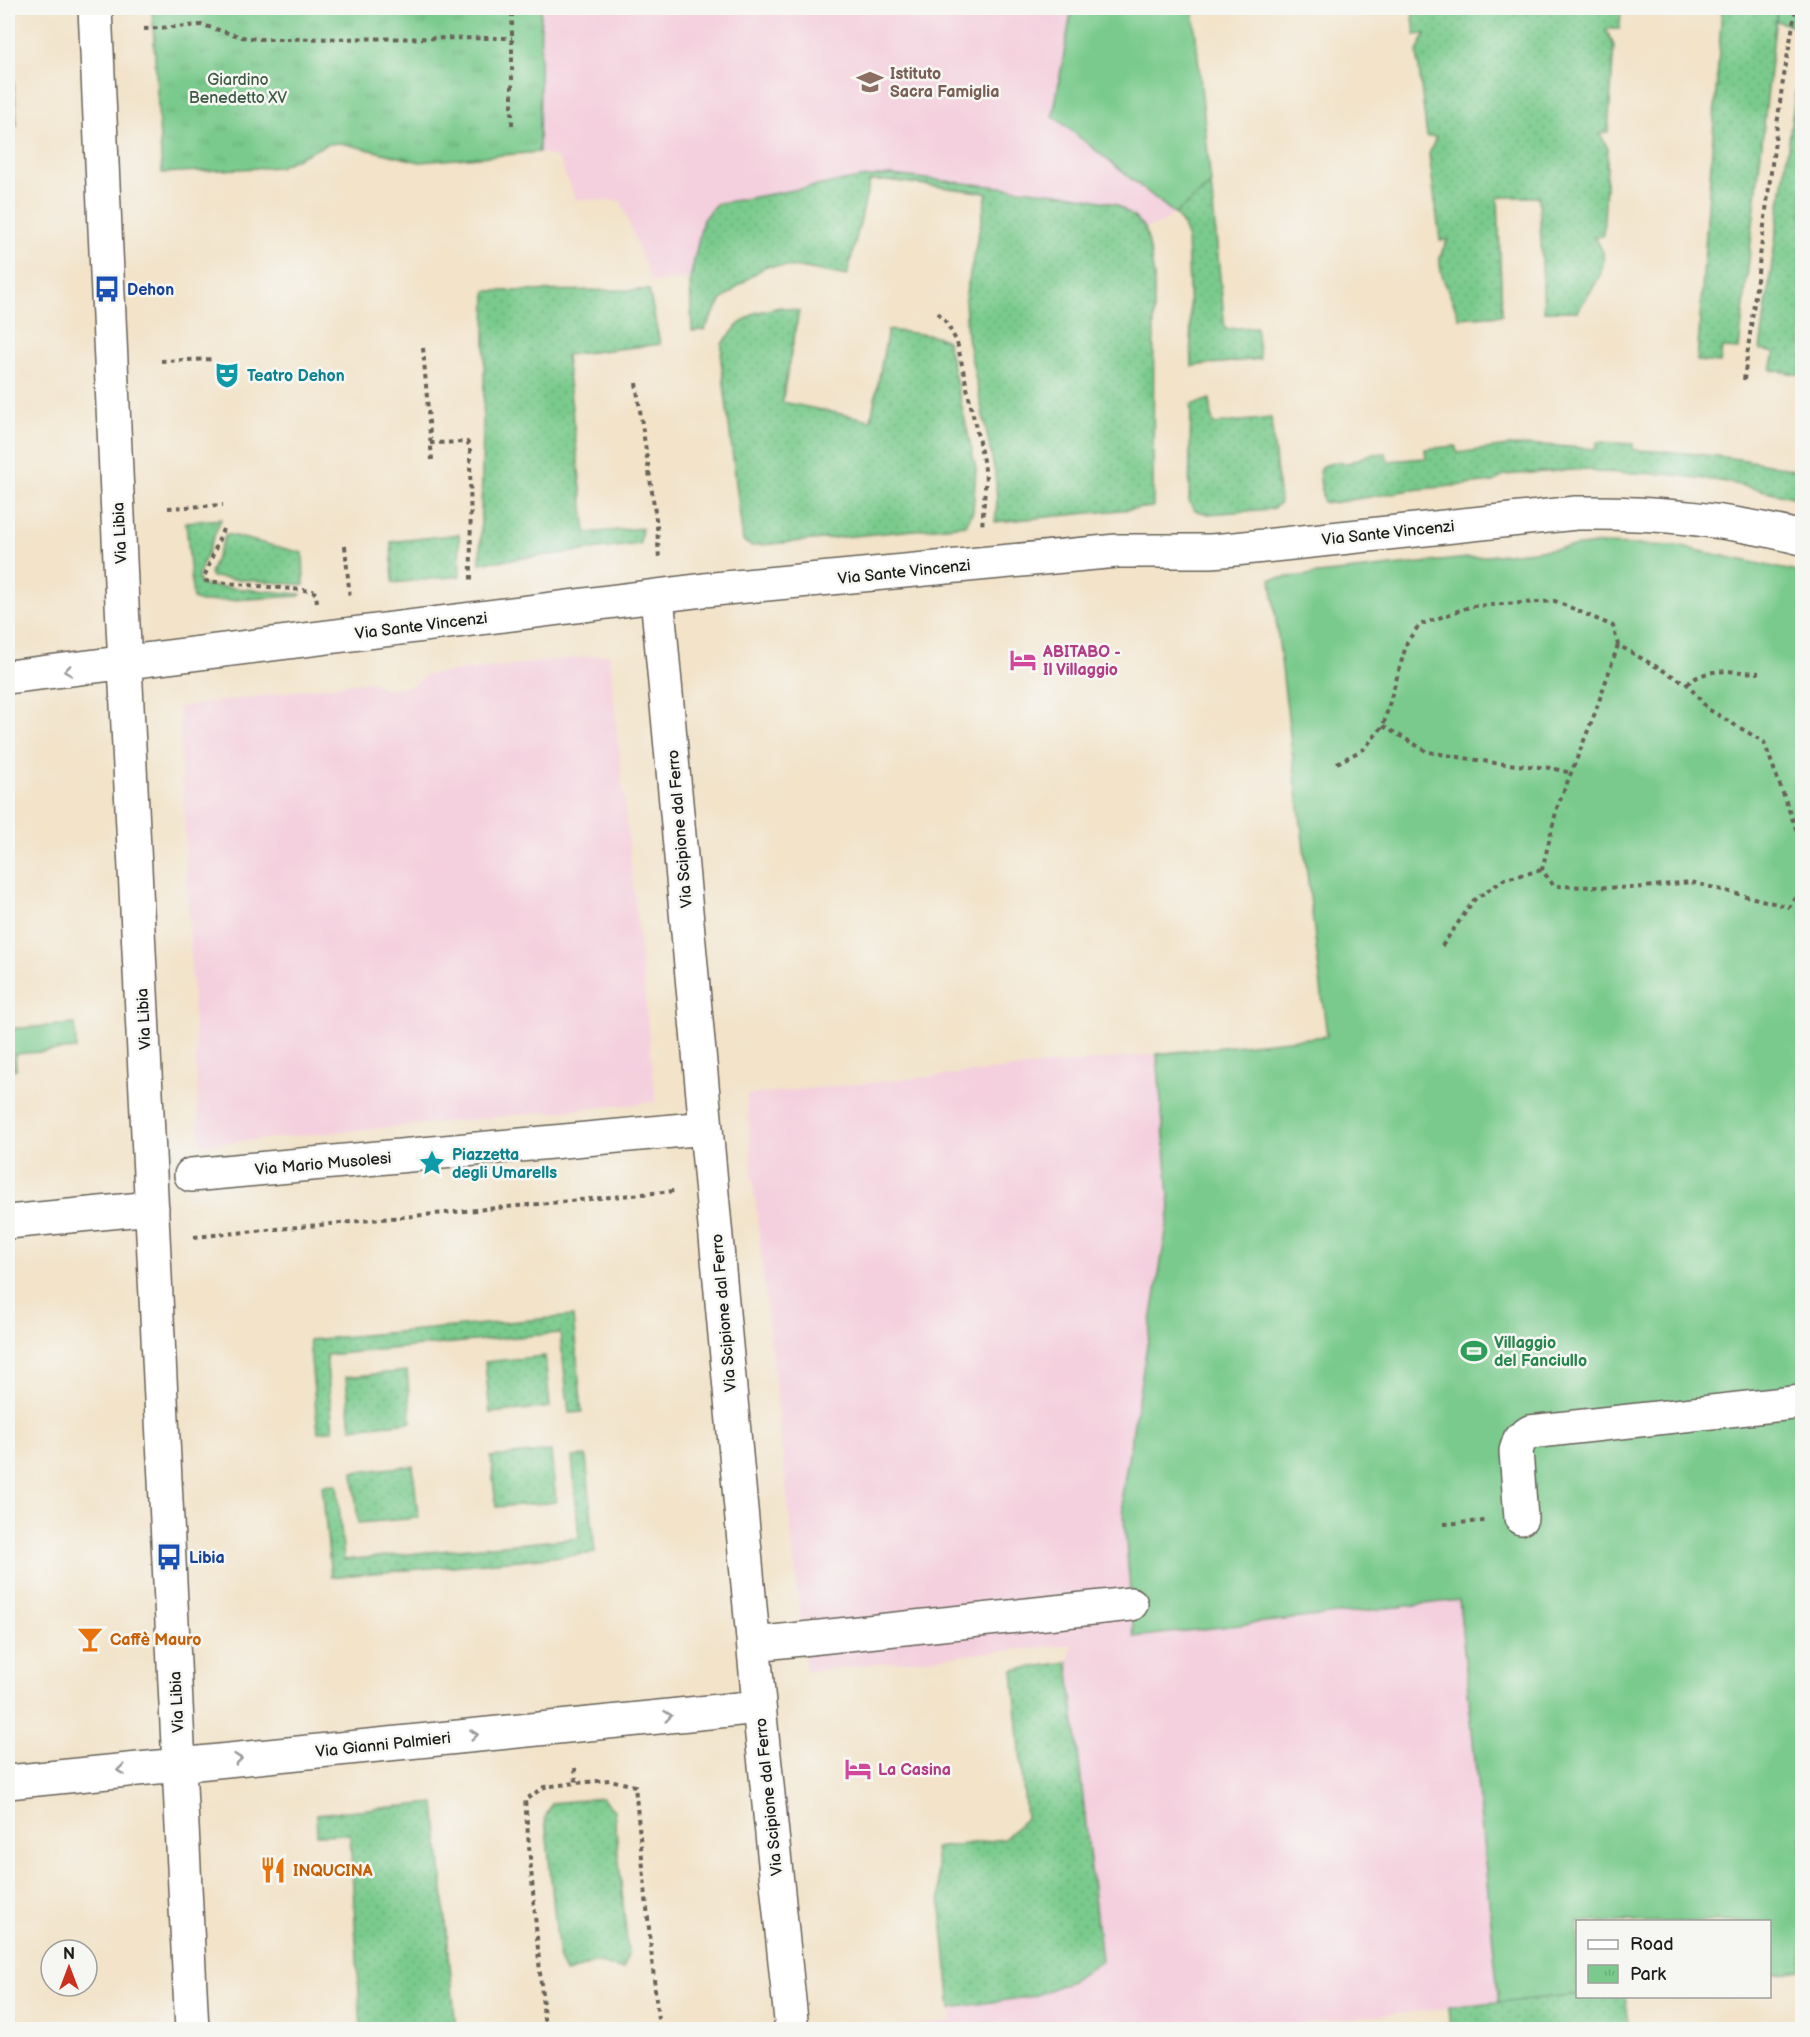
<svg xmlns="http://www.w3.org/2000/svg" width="1810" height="2037" font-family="'Balsamiq Sans',sans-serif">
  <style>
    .built { fill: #f4cfdd }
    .grass { fill: url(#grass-dots); stroke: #4a7354; stroke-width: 1.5 }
    .park { fill: url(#park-tufts); stroke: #4a7354; stroke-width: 1.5 }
    .garden { fill: #79ca8c; stroke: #4a7354; stroke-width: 1.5 }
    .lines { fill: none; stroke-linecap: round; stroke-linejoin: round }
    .minor-casing { stroke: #676259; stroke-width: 36 }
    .path { stroke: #676259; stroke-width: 4; stroke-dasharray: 4.5 4.5; stroke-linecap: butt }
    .minor { stroke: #fff; stroke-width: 33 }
    .oneway { stroke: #999 }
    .labels { text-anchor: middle; stroke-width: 5; stroke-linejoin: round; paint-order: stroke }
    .education-label { font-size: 16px; font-weight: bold; fill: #785e54; stroke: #f6f6f2; text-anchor: start }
    .park-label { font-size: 16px; fill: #3d5943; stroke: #f6f6f2 }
    .transit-label { font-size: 16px; font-weight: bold; fill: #164399; stroke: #f6f6f2; text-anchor: start }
    .culture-label { font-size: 16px; font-weight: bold; fill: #0d838f; stroke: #f6f6f2; text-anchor: start }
    .street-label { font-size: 16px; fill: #1c1c1c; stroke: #f6f6f2 }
    .hotel-label { font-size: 16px; font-weight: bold; fill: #b23c85; stroke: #f6f6f2; text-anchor: start }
    .leisure-label { font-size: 16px; font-weight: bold; fill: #27864d; stroke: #f6f6f2; text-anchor: start }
    .food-label { font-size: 16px; font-weight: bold; fill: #c56008; stroke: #f6f6f2; text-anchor: start }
  </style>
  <defs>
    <pattern id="grass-dots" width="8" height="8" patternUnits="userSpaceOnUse" patternTransform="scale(1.5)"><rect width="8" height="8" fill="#79ca8c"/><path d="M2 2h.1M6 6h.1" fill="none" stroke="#68ad78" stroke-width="1.8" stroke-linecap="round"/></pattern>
    <pattern id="park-tufts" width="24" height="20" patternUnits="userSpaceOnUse" patternTransform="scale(1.5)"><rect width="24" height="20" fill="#79ca8c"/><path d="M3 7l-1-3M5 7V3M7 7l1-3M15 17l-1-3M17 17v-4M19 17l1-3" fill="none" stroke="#68ad78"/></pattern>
  </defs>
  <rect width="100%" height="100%" fill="#f6f6f2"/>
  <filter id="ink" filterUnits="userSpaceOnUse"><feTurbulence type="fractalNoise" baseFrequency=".0167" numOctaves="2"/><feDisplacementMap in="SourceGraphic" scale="12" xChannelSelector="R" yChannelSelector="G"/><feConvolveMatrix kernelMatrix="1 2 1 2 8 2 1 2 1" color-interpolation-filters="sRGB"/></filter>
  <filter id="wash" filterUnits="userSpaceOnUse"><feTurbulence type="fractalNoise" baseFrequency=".008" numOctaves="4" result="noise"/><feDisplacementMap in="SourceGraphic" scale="24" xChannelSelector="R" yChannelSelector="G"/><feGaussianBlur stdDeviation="1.35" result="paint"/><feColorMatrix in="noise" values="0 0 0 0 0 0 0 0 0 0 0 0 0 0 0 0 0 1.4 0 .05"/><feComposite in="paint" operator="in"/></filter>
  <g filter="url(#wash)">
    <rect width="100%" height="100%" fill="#f2e3c9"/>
    <path class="built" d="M541,8H1193L1211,184L1161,224L1145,228L1133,216L890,175L860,178L716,204L703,219L690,279L651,282L621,201L576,199L558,158L539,152Z
      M609,654L656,1102L200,1145L179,707L369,681L384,689L413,686L425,675Z
      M1157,1054L1170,1208L1122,1495L1134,1636L1459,1600L1499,2003L1241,2030L880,2029L952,2021L935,1848L1004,1839L1026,1818L1013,1670L1068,1662L1073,1644L806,1671L752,1170L747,1095Z"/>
    <path class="grass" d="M1412,8H1621L1620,29H1606L1614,46L1608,132L1600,133L1608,149L1603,236H1594C1597,241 1602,248 1603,253C1607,275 1587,294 1578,311H1544L1539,197H1498L1502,315L1459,318C1454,300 1438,276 1440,258C1441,252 1445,245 1448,240H1440L1429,154L1436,137H1427L1417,52L1425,34L1415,35Z
      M1722,8H1777L1739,349L1722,348L1720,363L1697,361Z
      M1802,46V369L1801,375L1771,370L1775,353L1760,350Z
      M8,53H11L17,126H8Z
      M890,175L1074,195L1115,204L1133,216L1145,228L1149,244L1154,277L1153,507L995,522L997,501L995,473L967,337L965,298L987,193L894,181H870L847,276L800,267L766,266L738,286L721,301L704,330L692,331L690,279L703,219L716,204L860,178Z
      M1211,184L1225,329L1256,327L1260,359L1192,366L1187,236L1182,223L1175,214Z
      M649,290L660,344L566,355L586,533L642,528L640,544L480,563L486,291Z
      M780,307L799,311L782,402L871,420L888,330L936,336L947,341L976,469L973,511L966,525L751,546L743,541L721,360L722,344L738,325L755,313Z
      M1210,399L1213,424L1271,418L1280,503L1272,509L1209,514L1194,510L1189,501L1191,405Z
      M1597,442L1633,444V450C1691,452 1747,457 1802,472V499L1721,481L1666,474L1596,472L1587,469L1504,475L1494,482L1411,490L1332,503L1323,502L1319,472L1323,466L1336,462L1348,463L1371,454L1386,453L1388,461L1426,458L1425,449L1456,446L1457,453L1508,446L1542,445L1596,449Z
      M221,519L198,576L200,585L301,594L299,596L201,602L193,599L186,522Z
      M226,534L303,553L304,585L212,577L210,573Z
      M459,534L460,576L393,583L391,542Z
      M573,1316L582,1412L569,1413L560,1333L326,1355L333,1430L318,1432L309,1340Z
      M545,1356L550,1407L490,1413L485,1362Z
      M407,1371L411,1422L351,1428L346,1377Z
      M551,1451L556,1502L496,1507L491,1457Z
      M586,1456L595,1553L331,1577L322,1485L337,1484L344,1560L579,1538L572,1457Z
      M413,1466L418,1518L358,1523L353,1472Z
      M1068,1662L1101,1961L1073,1980L1034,1996L951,2008L935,1848L1004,1839L1026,1818L1013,1670Z
      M602,1798L614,1810L628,1953L624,1969C615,1970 608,1964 599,1963C586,1963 577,1971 565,1973L559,1959L545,1818L552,1803Z
      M435,1803L456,2029H361L350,1834L317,1835L316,1814Z
      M1577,1994L1578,1996L1625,1997L1630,2029H1451L1449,2007Z"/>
    <path class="park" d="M152,8H541L539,152L420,162L341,143L327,144L279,167L162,173Z
      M1777,8H1802V29L1776,21Z"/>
    <path class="garden" d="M1072,8H1193L1211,184L1175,214L1053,116Z
      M1599,544L1677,546L1802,573V1970L1770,1974V1922H1578L1577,1994L1499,2003L1459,1600L1134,1637L1122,1495L1170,1208L1157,1054L1327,1036L1271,579Z
      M75,1024L76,1049L15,1054L16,1069L8,1070V1029Z"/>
  </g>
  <g filter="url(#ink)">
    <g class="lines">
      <g class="minor-casing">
        <path id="minor" d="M95,8L122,604L192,2030
          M657,596L761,1726L792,2030
          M8,677L704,590L1117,551H1211L1235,549L1576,513C1653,512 1728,519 1802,538
          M191,1175L706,1128
          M8,1222L152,1208
          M1521,1518L1516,1451L1520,1439L1530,1432L1802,1402
          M754,1644L1131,1604
          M8,1782L759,1707"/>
      </g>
      <path class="path" d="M144,29L202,25L242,37L260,39L512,38
        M512,125V8
        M938,313L946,322L957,342L986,474L982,528
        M423,348L432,460
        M161,361L214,359
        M1744,380L1782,87L1796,8
        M636,383L657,526L659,559
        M430,443L467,442L470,446L471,584
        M168,508L223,505
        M223,529L205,575L206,581L313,591L316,594L317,602
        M345,546L350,599
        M1618,645L1595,713L1557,808L1542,870L1554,886L1634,888L1691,882L1789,907L1802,891
        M1687,684C1708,666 1733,672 1759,673
        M1383,726L1428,752L1495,763L1551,768L1571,773
        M1337,763L1364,749L1383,726L1407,642L1419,625L1472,606L1555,601L1613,626L1618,645L1687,684L1708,709L1764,742L1802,845
        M1442,946L1474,900L1505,879L1542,870
        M194,1237L674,1191
        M1444,1524L1485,1521
        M575,1768L576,1783
        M545,2030L525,1800L544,1787L576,1783L610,1780L635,1786L659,2030"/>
      <use href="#minor" class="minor"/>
    </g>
    <defs><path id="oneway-chevron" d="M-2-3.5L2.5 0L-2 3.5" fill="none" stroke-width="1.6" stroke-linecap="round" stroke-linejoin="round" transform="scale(1.5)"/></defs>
    <g class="oneway">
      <use href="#oneway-chevron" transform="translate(68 671) rotate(172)"/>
      <use href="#oneway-chevron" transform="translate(668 1716) rotate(-6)"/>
      <use href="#oneway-chevron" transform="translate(474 1735) rotate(-6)"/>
      <use href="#oneway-chevron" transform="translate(238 1759) rotate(-6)"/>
      <use href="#oneway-chevron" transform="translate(121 1770) rotate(174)"/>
    </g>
  </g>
  <defs>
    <g id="school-bare" transform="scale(2.07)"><path d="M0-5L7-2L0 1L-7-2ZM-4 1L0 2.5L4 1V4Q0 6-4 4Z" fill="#8d6e63" stroke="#f6f6f2" stroke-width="2.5" paint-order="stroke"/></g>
    <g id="bus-bare" transform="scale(2.07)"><path d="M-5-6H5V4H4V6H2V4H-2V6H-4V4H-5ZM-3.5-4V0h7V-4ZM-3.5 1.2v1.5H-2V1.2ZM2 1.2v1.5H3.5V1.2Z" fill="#1a4fb4" stroke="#f6f6f2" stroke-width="2.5" paint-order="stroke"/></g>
    <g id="theatre-bare" transform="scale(2.07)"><path d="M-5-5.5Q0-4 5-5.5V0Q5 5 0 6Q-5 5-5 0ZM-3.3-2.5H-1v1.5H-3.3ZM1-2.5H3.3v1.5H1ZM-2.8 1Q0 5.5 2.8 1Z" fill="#0f9aa8" stroke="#f6f6f2" stroke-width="2.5" paint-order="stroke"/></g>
    <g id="hotel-bare" transform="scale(2.07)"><path d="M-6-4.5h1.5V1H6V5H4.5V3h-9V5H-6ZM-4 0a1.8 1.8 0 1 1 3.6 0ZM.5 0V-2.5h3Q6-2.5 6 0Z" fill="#d1479c" stroke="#f6f6f2" stroke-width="2.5" paint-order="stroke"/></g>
    <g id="sight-bare" transform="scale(2.07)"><path d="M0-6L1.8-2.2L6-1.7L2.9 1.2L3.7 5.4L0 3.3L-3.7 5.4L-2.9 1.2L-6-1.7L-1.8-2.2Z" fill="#0f9aa8" stroke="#f6f6f2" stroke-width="2.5" paint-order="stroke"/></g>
    <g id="stadium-bare" transform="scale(2.07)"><path d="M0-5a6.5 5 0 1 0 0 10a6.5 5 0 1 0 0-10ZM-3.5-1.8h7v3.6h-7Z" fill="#2e9e5b" stroke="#f6f6f2" stroke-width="2.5" paint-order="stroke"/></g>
    <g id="bar-bare" transform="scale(2.07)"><path d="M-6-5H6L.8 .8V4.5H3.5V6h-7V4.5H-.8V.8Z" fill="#e8710a" stroke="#f6f6f2" stroke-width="2.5" paint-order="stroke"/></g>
    <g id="restaurant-bare" transform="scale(2.07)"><path d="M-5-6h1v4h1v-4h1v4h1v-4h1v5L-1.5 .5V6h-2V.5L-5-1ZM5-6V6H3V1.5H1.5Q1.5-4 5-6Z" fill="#e8710a" stroke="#f6f6f2" stroke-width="2.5" paint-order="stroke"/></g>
  </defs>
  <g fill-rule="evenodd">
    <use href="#school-bare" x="870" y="82"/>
    <use href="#bus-bare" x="107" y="289"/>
    <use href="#theatre-bare" x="227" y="375"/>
    <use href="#hotel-bare" x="1023" y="660"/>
    <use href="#sight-bare" x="432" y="1163"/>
    <use href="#stadium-bare" x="1474" y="1351"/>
    <use href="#bus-bare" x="169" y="1557"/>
    <use href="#bar-bare" x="90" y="1639"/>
    <use href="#hotel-bare" x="858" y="1769"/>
    <use href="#restaurant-bare" x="273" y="1870"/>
  </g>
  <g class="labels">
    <g class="education-label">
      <text x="890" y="79">Istituto<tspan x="890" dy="18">Sacra Famiglia</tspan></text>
    </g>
    <g class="park-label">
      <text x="238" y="85">Giardino<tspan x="238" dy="18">Benedetto XV</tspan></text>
    </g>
    <g class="transit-label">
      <text x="127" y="295">Dehon</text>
      <text x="189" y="1563">Libia</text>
    </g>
    <g class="culture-label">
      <text x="247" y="381">Teatro Dehon</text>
      <text x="452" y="1160">Piazzetta<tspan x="452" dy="18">degli Umarells</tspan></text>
    </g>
    <g class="street-label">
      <text transform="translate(1388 532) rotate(-6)" y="6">Via Sante Vincenzi</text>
      <text transform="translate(119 533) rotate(-93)" y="6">Via Libia</text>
      <text transform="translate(904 571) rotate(-6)" y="6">Via Sante Vincenzi</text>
      <text transform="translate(421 625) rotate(-7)" y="6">Via Sante Vincenzi</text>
      <text transform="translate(679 829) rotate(-95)" y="6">Via Scipione dal Ferro</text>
      <text transform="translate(143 1019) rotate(-93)" y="6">Via Libia</text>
      <text transform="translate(323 1163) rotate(-5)" y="6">Via Mario Musolesi</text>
      <text transform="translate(723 1313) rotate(-95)" y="6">Via Scipione dal Ferro</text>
      <text transform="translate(176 1702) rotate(-93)" y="6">Via Libia</text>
      <text transform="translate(383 1744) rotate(-6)" y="6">Via Gianni Palmieri</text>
      <text transform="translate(768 1797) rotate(-96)" y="6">Via Scipione dal Ferro</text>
    </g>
    <g class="hotel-label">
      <text x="1043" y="657">ABITABO -<tspan x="1043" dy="18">Il Villaggio</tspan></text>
      <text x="878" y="1775">La Casina</text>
    </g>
    <g class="leisure-label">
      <text x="1494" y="1348">Villaggio<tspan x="1494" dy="18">del Fanciullo</tspan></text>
    </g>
    <g class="food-label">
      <text x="110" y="1645">Caffè Mauro</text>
      <text x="293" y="1876">INQUCINA</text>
    </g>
  </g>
  <rect width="1810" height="2037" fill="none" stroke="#f6f6f2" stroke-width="30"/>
  <rect x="1576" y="1920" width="195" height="78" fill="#f6f6f2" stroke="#9f9f9c" stroke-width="1.5"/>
  <rect x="1588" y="1940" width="30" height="9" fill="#ffffff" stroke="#9f9f9c" stroke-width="1.5"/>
  <text x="1630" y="1950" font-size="18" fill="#1c1c1c">Road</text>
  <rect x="1588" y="1965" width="30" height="18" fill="url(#park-tufts)" stroke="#9f9f9c" stroke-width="1.5"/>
  <text x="1630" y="1980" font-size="18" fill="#1c1c1c">Park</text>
  <g transform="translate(69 1968)"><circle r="28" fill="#f6f6f2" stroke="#9f9f9c" stroke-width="1.5"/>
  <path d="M0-4.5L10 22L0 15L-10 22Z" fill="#c8321e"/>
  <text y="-9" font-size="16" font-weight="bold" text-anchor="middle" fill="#1c1c1c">N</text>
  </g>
</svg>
